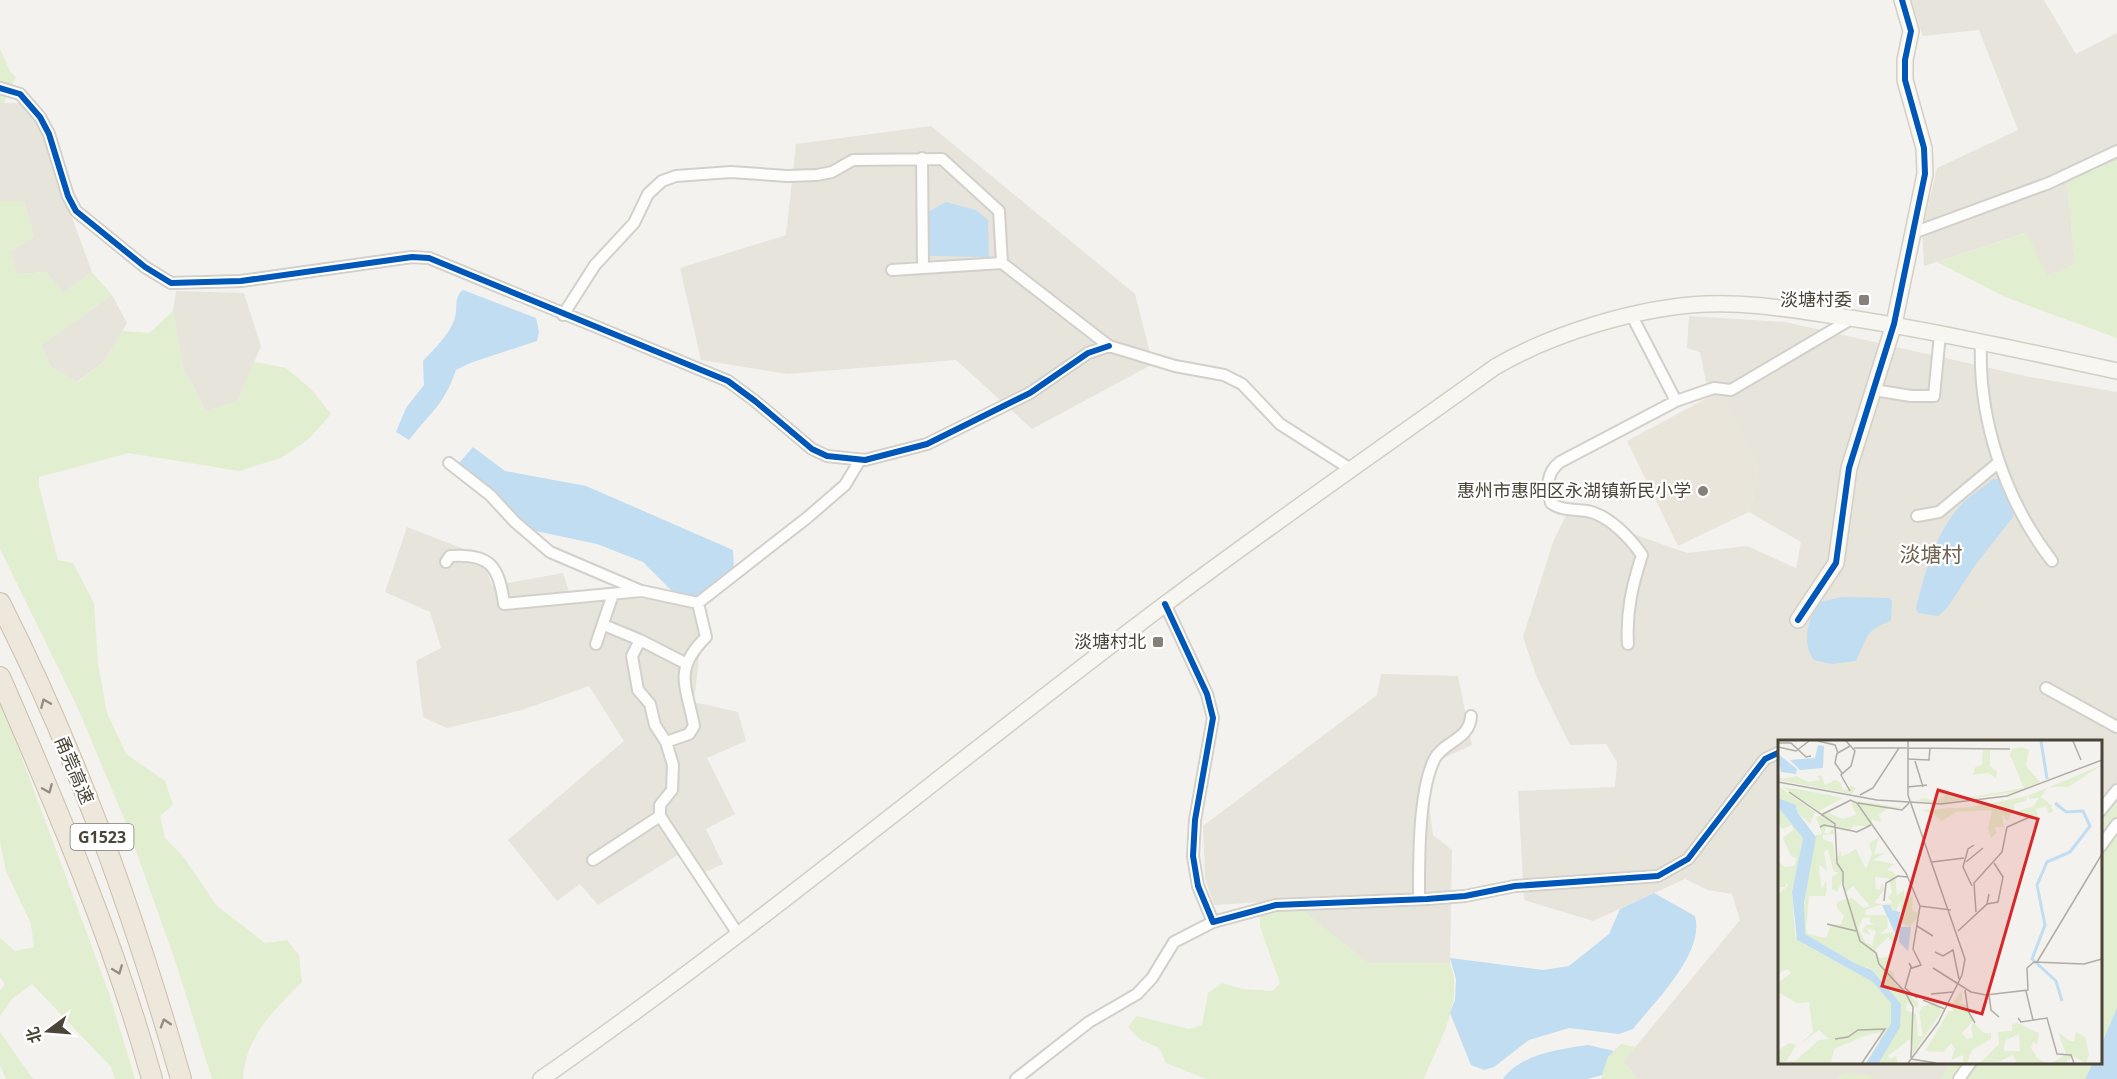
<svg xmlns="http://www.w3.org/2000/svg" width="2117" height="1079" font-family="'Noto Sans','Noto Sans SC',sans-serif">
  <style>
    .residential { fill: #e7e4dc }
    .education { fill: #eae5da }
    .green { fill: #e1eecf }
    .water { fill: #c0ddf1 }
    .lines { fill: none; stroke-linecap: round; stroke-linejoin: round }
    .street-casing { stroke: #d2d0cb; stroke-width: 14 }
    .secondary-casing { stroke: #d3cfc5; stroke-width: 18 }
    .highway-casing { stroke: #ccbfa9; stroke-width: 22 }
    .street { stroke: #fdfdfc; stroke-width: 10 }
    .secondary { stroke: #f7f6f1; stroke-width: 15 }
    .highway { stroke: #ede8db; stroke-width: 20 }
    .cycleway-casing { stroke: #fff; stroke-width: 10 }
    .cycleway { stroke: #0057b8; stroke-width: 6 }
    .oneway { stroke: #948e82 }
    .poi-dot { fill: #868178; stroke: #fff; stroke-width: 2 }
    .labels { text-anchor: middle; stroke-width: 4.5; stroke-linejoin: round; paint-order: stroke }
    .shield { fill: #fff; stroke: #817c74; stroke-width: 1.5 }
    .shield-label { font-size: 16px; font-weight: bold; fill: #4b4439 }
    .poi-label { font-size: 18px; fill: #4b4439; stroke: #fff; text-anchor: end }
    .street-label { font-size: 18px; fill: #4b4439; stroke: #fff }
    .quarter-label { font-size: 21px; fill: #6e6250; stroke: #fff }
    .inset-river { fill: none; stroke: #c0ddf1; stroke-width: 3 }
    .inset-road { fill: none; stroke: #b0aca6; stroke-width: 1.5 }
    .view { fill: #d62828; fill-opacity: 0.15; stroke: #d62828; stroke-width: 3 }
    .inset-edge { fill: none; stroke: #4b4439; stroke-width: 3 }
  </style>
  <rect width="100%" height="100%" fill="#f4f2ee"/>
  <path class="residential" d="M1911,0H2044L2076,54L2117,33V161L2067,180L2075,265L2047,276L2026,233L1924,266L1922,231L1937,168L2018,130L1979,30L1923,36Z
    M0,103H28L55,158L63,193L92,272L63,293L46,272L16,274L10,251L34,237L24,201H0Z
    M931,126L1135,294L1153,364L1032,429L956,360L787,374L701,360L680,268L786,235L796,144Z
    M176,291L244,293L261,346L238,401L206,411L183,367L173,311Z
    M112,295L127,323L104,362L77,382L51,367L41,345Z
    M1689,316L1785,322L2030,377L2117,392V802L2101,823L2100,742H1780V1062L1951,1063L1941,1079H1873L1871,1076L1844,1073L1837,1079H1638L1623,1062L1740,920L1732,894L1708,890L1685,879L1593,921L1524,900L1518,791L1615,787L1617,762L1606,744L1570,745L1537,678L1523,637L1553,542L1568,511L1687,553L1747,546L1796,568L1801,542L1749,512L1759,470L1728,402L1709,397L1700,352L1687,348Z
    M407,527L482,556L492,586L563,573L573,603L665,597L704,614L694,702L738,712L746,741L707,758L735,814L706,829L723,864L705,872L681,853L598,905L580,884L557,901L508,840L624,741L589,686L522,710L447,728L423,717L416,661L441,648L430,612L385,592Z
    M1381,674L1458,676L1472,745L1424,767L1433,835L1452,850L1450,963H1368L1289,900L1214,905L1205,878L1203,826L1377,695Z"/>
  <path class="education" d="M1709,397L1728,401L1759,470L1749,512L1678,546L1627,441Z"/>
  <path class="green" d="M0,49L10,71L16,77L4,103H0Z
    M2117,161V338L2005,297L1937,262L2027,233L2047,276L2075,265L2067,180Z
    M0,201H24L34,237L10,251L17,274L46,272L63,293L92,272L112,295L41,345L51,367L78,382L104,362L122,331L150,333L173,311L183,367L206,411L238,401L254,362L286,368L311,389L331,414L309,439L281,458L239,471L129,453L39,477V486L58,560L73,563L94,603L98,664L107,713L126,754L165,781L173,805L160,816L165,838L182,855L217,906L265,943L287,940L299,955L302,982C274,1010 245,1037 243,1079H212L175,960L126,823L76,704L0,549Z
    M0,699L109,993L135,1079H115L111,1067L32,984L12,999L0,1016V990L5,985L0,977V938L15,951L34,947L31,924L6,871L0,841Z
    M2117,802V1008L2101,1045V823Z
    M1290,900L1368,963H1450C1465,1001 1438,1043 1424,1079H1206L1166,1063L1159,1048L1139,1039L1128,1027L1137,1016L1189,1029L1202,1025L1208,993L1222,983L1242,989L1273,991L1280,983L1260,927V902Z
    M0,1032L33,1079H6L0,1066Z
    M1621,1044L1636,1047L1623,1062L1638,1079H1601L1608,1057Z
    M1951,1063H2093L2085,1079H1941Z
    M1844,1073L1871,1076L1873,1079H1837Z"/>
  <path class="water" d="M946,202L976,210L988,220L989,257L930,256L926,213Z
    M463,290L536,318L539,332L537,341L470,363L456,370C444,405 430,413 409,440L396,432L406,408L424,385L423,361C435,348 454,331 456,312C457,303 455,296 463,290Z
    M473,447L505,471L586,486L733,550L734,568L704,594L690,597L676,595L643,562L597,544L531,530L488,488L458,464Z
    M1993,479H1999L2014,516L1976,564L1947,608L1938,616L1918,613L1916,609C1924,575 1936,532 1960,506C1969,496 1983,488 1993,479Z
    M1842,597L1889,598L1892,601L1891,621C1864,630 1867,639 1856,661L1831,664L1814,660C1801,643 1808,619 1819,602Z
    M1654,893L1695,916C1705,953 1655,1001 1633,1029L1619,1034L1569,1028L1529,1040L1494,1067L1484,1070L1471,1065L1450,1013L1455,1000L1456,979L1450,958L1543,970L1569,966L1609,934L1620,909Z
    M2117,1008V1079H2085L2093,1063L2100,1062L2101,1045Z
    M1588,1045L1614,1051L1608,1057L1602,1075L1587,1079H1503C1520,1054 1561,1049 1588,1045Z"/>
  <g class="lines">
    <g class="street-casing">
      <path id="street" d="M0,88L20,94L40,117L49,134L68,196L76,211L145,267L171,283L241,281L412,257L429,258L728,381L755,401L812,449L827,456L865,460L927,444L1030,393L1088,353L1109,346
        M922,158L923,266
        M1913,233L2049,183L2117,151
        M892,270L1002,263L1109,346L1175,366L1224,375L1242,384L1280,424L1352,470
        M563,315L595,265L634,223L648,194L662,181L676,176L731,172L787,176L817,175L832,172L853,160L942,159L999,211L1002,263
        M1632,316L1676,401
        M1981,343C1978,420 2005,500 2052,561
        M1874,390L1911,396H1934L1940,334
        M449,463L490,495L515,522L550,552L639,590
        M1917,516L1939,512L1998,463
        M446,562L450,556C490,553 499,566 504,604L642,591L698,603L808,517L845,485L860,460
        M1165,604L1207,694L1213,718L1195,820L1193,856L1198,886L1213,922L1276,905L1427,899L1465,896L1515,886L1658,876L1688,859L1765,759L1780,752
        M604,625L640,640L632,656L638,690L650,704L655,725L666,742L673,765L672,790L660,805V816L738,934
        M640,640L685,663
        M596,644L613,594
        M1628,644C1626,612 1632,586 1642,555C1630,538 1609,515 1587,511C1574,509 1562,511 1551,503C1547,486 1546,473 1560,462L1676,401L1714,388L1731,390L1853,318
        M2046,688L2117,727
        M666,742L689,734L694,726C686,684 673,670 706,637L698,603
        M2100,811L2117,790
        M2100,847L2117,824
        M593,860L660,816
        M1419,899C1419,862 1418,794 1434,760C1443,741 1470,740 1471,716
        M1016,1079L1089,1022L1137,994L1152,978L1174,942L1213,922
        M1959,1079L1971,1062"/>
    </g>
    <g class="secondary-casing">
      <path id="secondary" d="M1798,620L1836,563L1849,468L1894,324L1925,174L1924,148L1905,80V60L1911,31L1902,0
        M541,1079C755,930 956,761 1164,605C1273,523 1385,446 1495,367C1553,333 1639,307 1706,304C1750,302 1793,310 1837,316C1931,330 2024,351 2117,371"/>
    </g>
    <g class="highway-casing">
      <path id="highway" d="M0,603C77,754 135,917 181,1079
        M0,677C57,808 114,941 152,1079"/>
    </g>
    <use href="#street" class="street"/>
    <use href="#secondary" class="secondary"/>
    <use href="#highway" class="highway"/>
    <g class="cycleway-casing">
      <path id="cycleway" d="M0,88L20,94L40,117L49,134L68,196L76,211L145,267L171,283L241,281L412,257L429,258L728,381L755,401L812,449L827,456L865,460L927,444L1030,393L1088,353L1109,346
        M1165,604L1207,694L1213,718L1195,820L1193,856L1198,886L1213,922L1276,905L1427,899L1465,896L1515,886L1658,876L1688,859L1765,759L1780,752
        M1798,620L1836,563L1849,468L1894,324L1925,174L1924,148L1905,80V60L1911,31L1902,0"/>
    </g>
    <use href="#cycleway" class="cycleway"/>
  </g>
  <defs><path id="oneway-chevron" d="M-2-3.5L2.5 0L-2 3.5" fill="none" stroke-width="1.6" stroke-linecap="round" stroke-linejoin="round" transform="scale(1.5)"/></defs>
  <g class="oneway">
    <use href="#oneway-chevron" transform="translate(45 703) rotate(-113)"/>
    <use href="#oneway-chevron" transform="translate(48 789) rotate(67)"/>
    <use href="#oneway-chevron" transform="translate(118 970) rotate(69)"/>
    <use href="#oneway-chevron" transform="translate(165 1023) rotate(-107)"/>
  </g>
  <g class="poi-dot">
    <rect x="1858" y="294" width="12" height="12" rx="3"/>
    <circle cx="1703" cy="491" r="6"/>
    <rect x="1152" y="636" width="12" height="12" rx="3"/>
  </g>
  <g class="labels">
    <rect class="shield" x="70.5" y="824" width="63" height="26" rx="4.5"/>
    <g class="shield-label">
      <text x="102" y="843">G1523</text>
    </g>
    <g class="poi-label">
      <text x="1852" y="306">淡塘村委</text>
      <text x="1691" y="497">惠州市惠阳区永湖镇新民小学</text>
      <text x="1146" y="648">淡塘村北</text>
    </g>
    <g class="street-label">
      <text transform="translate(74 770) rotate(67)" y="6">甬莞高速</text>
    </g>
    <g class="quarter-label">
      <text x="1931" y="562">淡塘村</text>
    </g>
  </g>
  <g transform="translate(1778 740)">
    <rect width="324" height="324" fill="#f4f2ee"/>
    <path d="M244,7L251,10L248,26L262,42L243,51L165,63L138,61L145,58L158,61L168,56L158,52L170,49L168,53L175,52L171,57L187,58L246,48L232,15L234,9ZM205,10H212V26L219,32L218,38L211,33L195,35L197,27L204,25ZM324,25L290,47H271L291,39ZM0,35L4,39L19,36L30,42L42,40L39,36L43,35L47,45L57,40L63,43L64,49L70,50L73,45L78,49L73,54L0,40ZM0,46L37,72L32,84L19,72L18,65L0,58ZM4,47L25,50L65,58L41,71ZM269,48L263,57L273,65L275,72L270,73L269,66L258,69L260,77L252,78L234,73L229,81L224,74L226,87H216L219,93L213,98L210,89L214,70L178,72L164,81L154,73L142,70L193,67L250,56L248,61L236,64V72L256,66L261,58L251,59V55ZM78,61L126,68L109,69L101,75L103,82L94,79V86H75L72,91L49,86L46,93L51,94L55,88L56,94L45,95V99L55,103L58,124L62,109L64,117L78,109L88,129L94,114L91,104L101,97L96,114L107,113L95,120L116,124L109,130L117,133L119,155L126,150L127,162L135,156L134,170L142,174L132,187L122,182L123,161L118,171L105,165L115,163L110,157L114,153L111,138L97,137L98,149L102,150L104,142L106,150L96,163L104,164L88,170L87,175H109L110,187L102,194L114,192L120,201L115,202L110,197L97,210L101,218L110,217L112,221L106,227L116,233V243L140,262V268L129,263L128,270L138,274L140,296H145L141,272L144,267L157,262L164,271L134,315L132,299L110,316L112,319L118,316L120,323H101L122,287L110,248L94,229L78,224L27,194L24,182L32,123L38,95L44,94L38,77L51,73L65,79L78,75L73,63ZM50,109L55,130L60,133L54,137V149L59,152L65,140L68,152L75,146L92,166L86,168L74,158L59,162V168L66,176L63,184L53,185L48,198L30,194L28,188L31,156H47L49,150L48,140L44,150L41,130L42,125L49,131L46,112ZM92,177V183L99,184L88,185L84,192L93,195L88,188L98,191L94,205L88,203L80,188L85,178ZM0,67L25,98L14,152L17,196L25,204L95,242L113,263V284L101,306L103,292L89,295L56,309L53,323H3L0,321V311L11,303L18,305L8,322L18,320L41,300L51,299L41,290L21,305L35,292L31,262L19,263L0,252V243L13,233L10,229L0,234V154L10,146L8,142V147H0V121L6,127L16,126L19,119L13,116L5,98L16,89L13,85L5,89L0,84ZM184,251V260L180,263L188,265L196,280L184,293L189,299L195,297L193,287L196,283L206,293H213V299L194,310L189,323H185V315L173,320L177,308L173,303L166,312L147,311L171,271H176L172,266ZM239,283L261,293L259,305L255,302L253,308L260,319L269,323H239L235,315L220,322L202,323L221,304L220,292L234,291V284ZM241,294L242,311H225L228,300ZM280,292L292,301H296L298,292L307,297L311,315L308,323L295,316L287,323H274L288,314Z" fill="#e1eecf" fill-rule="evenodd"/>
    <path d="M40,5L46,6L45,28L22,30L12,20L37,18ZM0,14L19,29L18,34L3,32ZM0,58L18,65L19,72L38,97L26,163L27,194L78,224L94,230L123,264L122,287L101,323H88L113,284V263L95,242L19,200L14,152L25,98L0,67ZM104,165H112L114,170L122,172L120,200ZM122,187H133L130,211L121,202Z" fill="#c0ddf1"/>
    <path class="inset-river" d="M263,1L269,39M277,63L288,72L305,71L312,86L292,112L269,122L259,145L267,185L254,219L278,241L284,261"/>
    <path class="inset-road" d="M40,1L57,5L60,13L72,6M68,1L77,11L73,26L63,35L72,51M295,1L303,20M0,3H13L28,17L33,16M0,7L18,11L31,1M76,8H129M130,8L232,9M59,13L57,23L64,33M129,19L151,20L152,8M137,21L145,47M0,42L99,60L163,64L229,56L324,20M129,47L149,45M11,52L57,84L59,123L65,132V145L82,201L98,213L101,224L127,252L135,267L133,318M82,55L95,48L121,8M72,60L79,63L128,133L142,166M80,63L124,70L131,63M43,75L73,60M42,87L46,85L79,92L93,85M154,122L186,118M188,122L205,108M194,146L185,127L190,109L196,105M106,161L108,143L120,136L129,137M209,164L220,162L225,137L216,123M198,172L196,143L224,112L229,87L252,77M49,184L78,191M139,186L155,196M180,191L209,164L211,154M157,212L165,216L175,210L181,239M259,222L324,114M131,223L134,228L143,225L135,209L142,166L173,170M133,227L127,248L139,258M155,228L193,252L208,255L250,250L249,228L256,222L306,224L324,219M187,250L190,271L197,283M248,251L255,280M153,254L175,252M211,254L213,270L221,277M145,260L167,269M240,278L243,282L269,278L279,314L293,315L296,323M57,299L70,297L80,290L107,289L84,323M133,319L158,323M130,323L160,283L184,235L187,219L130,55V1"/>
    <path class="view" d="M160,50L260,79L204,274L104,246Z"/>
    <rect width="324" height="324" class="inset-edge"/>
  </g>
  <g transform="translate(48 1031) rotate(254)" stroke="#ffffff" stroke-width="4.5" paint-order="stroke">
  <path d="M0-4.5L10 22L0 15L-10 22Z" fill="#4b4439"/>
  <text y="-9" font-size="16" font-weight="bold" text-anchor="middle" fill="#4b4439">北</text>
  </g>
</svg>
